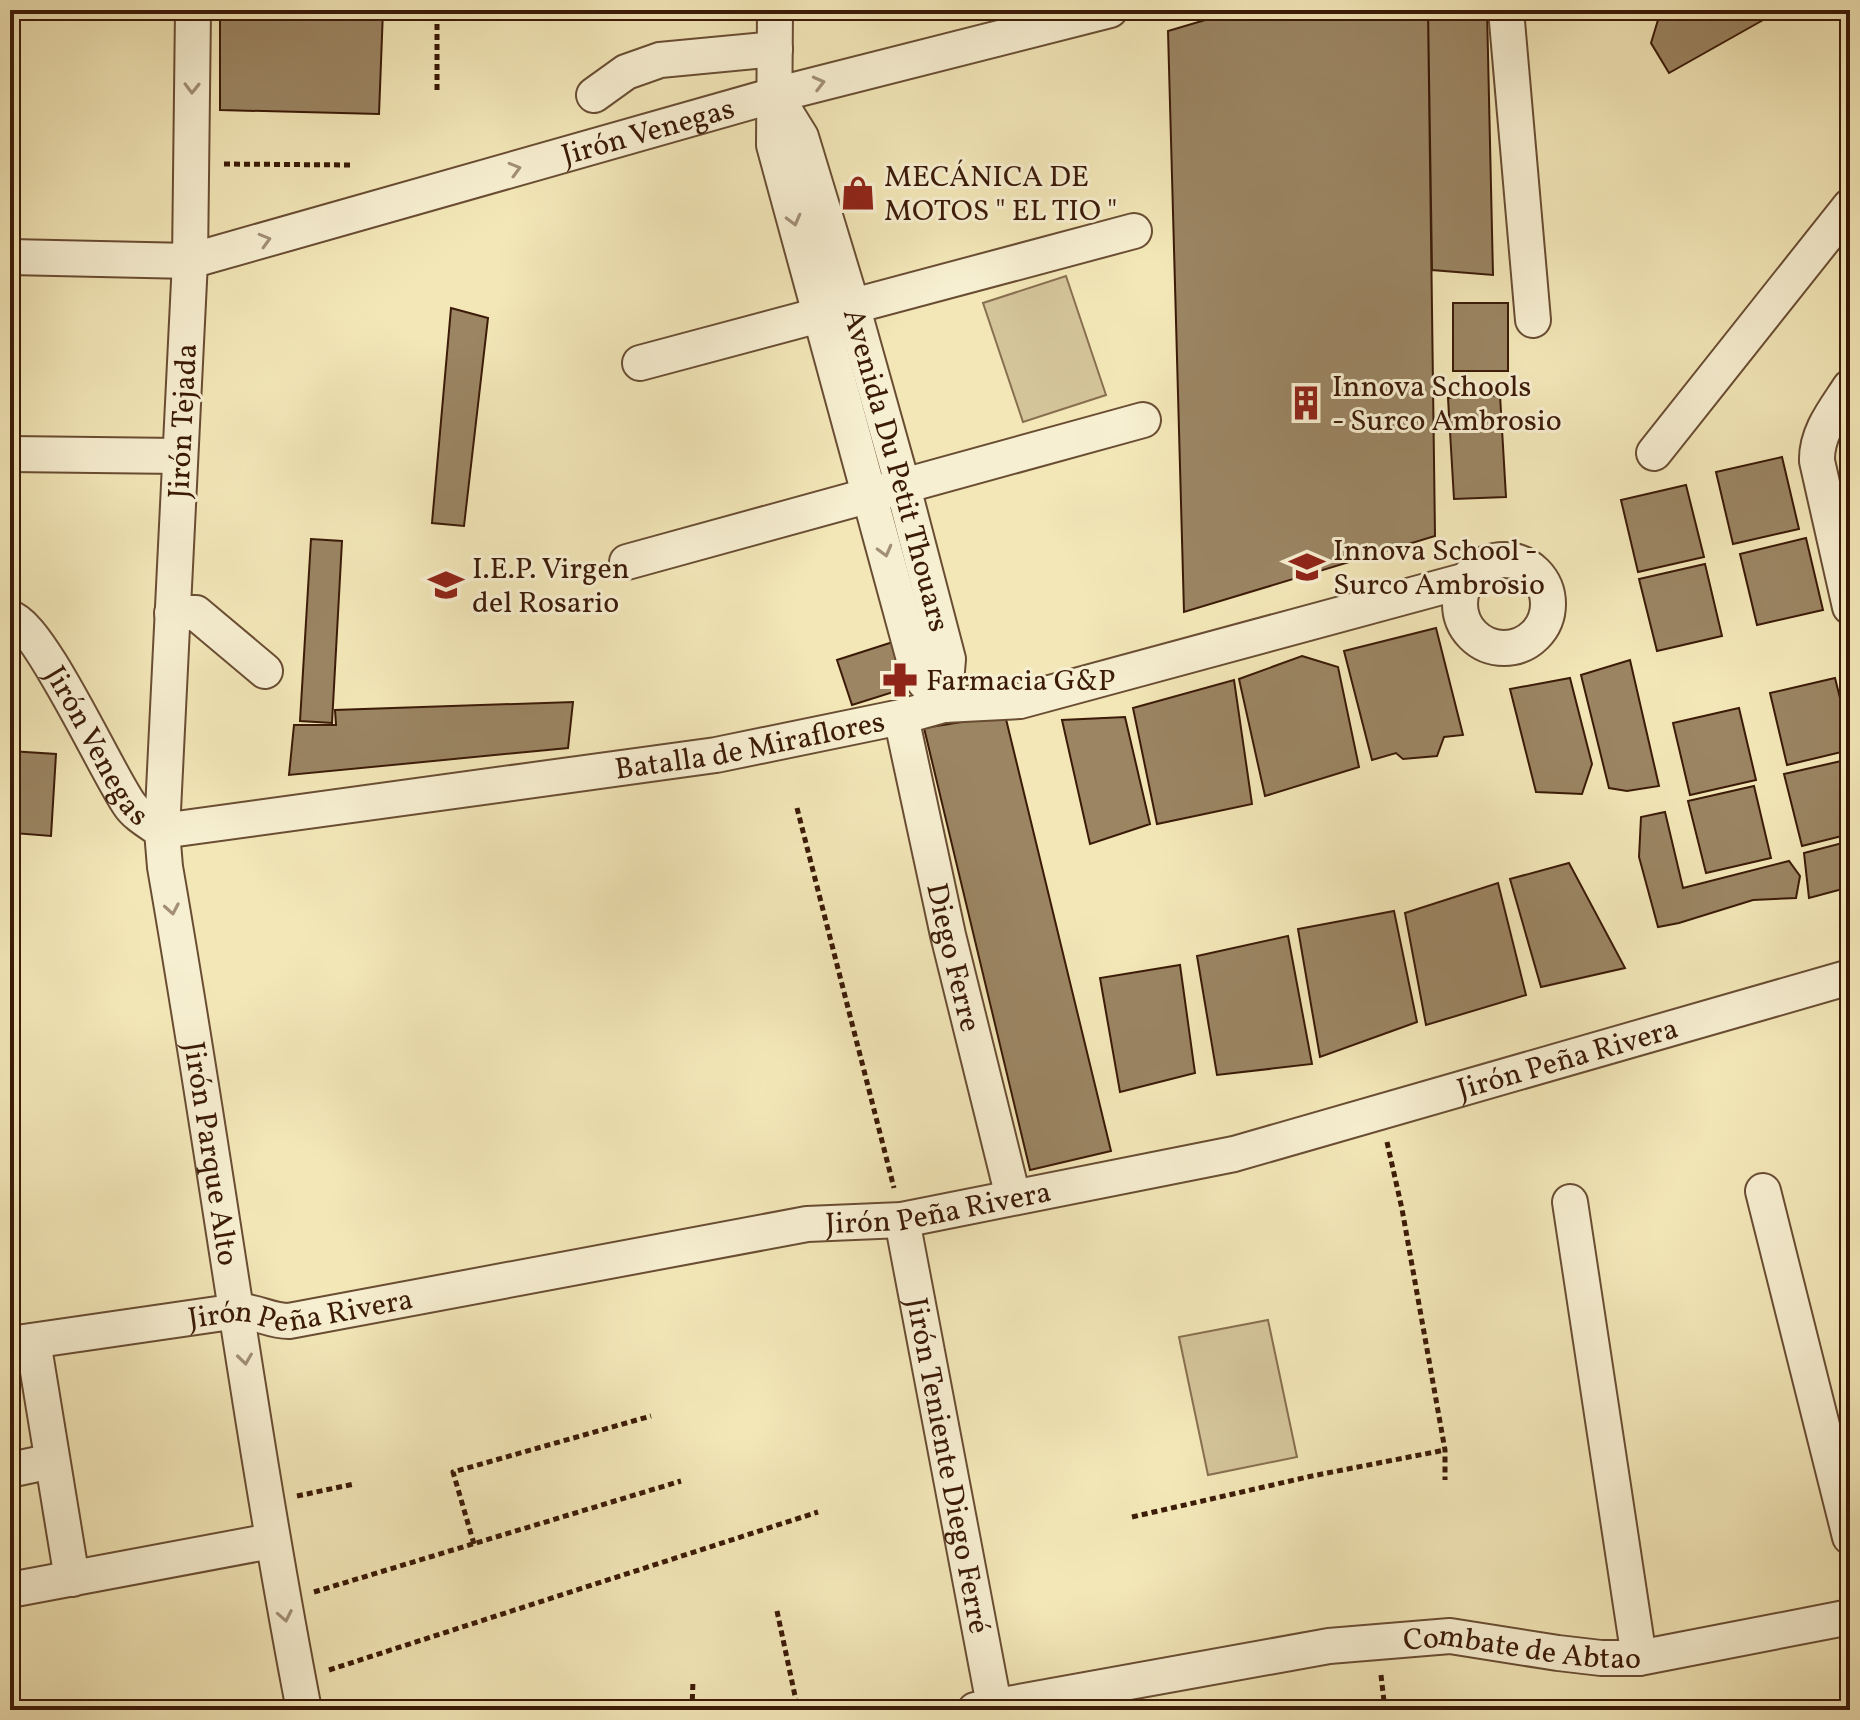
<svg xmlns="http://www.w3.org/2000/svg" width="1860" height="1720" font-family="Vollkorn,serif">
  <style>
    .green { fill: #d4c49a; stroke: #886f50; stroke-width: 2 }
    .building { fill: #9b8563; stroke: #3b1a07; stroke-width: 2 }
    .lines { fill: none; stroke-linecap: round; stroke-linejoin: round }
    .minor-casing { stroke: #694d33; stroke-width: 38 }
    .path { stroke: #3b1a07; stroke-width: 5; stroke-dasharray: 6 4; stroke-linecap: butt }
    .minor { stroke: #f7efd1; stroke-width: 34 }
    .oneway { stroke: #a28f76 }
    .labels { text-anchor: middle; stroke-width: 6; stroke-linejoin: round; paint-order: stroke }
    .street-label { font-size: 30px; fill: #3b1a07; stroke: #f7efd1 }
    .poi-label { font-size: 30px; fill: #3b1a07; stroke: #f7efd1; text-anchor: start }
  </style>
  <rect width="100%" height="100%" fill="#f3e7b8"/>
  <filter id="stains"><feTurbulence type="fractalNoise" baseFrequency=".0025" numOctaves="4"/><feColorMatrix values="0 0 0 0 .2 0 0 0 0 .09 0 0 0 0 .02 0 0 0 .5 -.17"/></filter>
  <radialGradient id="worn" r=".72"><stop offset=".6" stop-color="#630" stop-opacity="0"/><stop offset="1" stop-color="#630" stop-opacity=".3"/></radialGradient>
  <path class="green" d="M1066,276L1106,395L1023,422L983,303Z
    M1268,1320L1297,1457L1208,1475L1179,1337Z"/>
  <path class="building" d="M220,10H383L379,114L220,110Z
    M1239,10H1428L1435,536L1184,612L1168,31Z
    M1428,10H1487L1493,275L1432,270Z
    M1661,10H1772V15L1669,73L1651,43Z
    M1453,303H1508V371H1453Z
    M451,308L488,318L464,526L432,523Z
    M1500,395L1506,497L1454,499L1448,398Z
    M1782,457L1799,529L1733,544L1716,472Z
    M1686,485L1704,557L1638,572L1621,500Z
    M1806,538L1823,610L1757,625L1740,554Z
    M311,539L342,541L332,723L300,721Z
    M1705,564L1722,636L1657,651L1639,579Z
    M1436,628L1463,735L1444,737L1437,756L1403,759L1396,753L1372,760L1344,651Z
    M899,640L911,676L903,689L852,705L837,660Z
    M1302,656L1338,667L1359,767L1265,796L1239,679Z
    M1630,660L1659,786L1627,791L1609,788L1581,675Z
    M1570,678L1592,764L1582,794L1536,792L1510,689Z
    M1835,678L1850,738V750L1787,765L1770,693Z
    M1234,680L1252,804L1157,824L1133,708Z
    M573,702L568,748L289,775L294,725H336L335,710Z
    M1739,708L1756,780L1690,795L1673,723Z
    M1005,715L1111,1151L1030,1170L924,728Z
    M1125,717L1150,824L1090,844L1062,720Z
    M10,751L56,754L51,836L14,833L11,891Z
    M1850,759V834L1802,846L1784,774Z
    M1754,786L1771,858L1706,873L1688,801Z
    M1665,812L1683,888L1789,861L1800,876L1796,898L1753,900L1679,923L1658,927L1639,857L1641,817Z
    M1850,841V887L1809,898L1804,853Z
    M1569,863L1625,968L1541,987L1510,879Z
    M1498,883L1526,995L1426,1025L1405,913Z
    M1394,911L1417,1022L1320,1057L1298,929Z
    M1288,936L1312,1064L1217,1075L1197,956Z
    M1180,965L1195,1073L1120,1092L1100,978Z"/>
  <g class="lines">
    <g class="minor-casing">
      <g id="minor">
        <path id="s1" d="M193,10L190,261L162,831L165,867C214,1147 250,1430 304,1710"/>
        <path d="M775,10L774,145L918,674L944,705"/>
        <path d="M1506,10L1533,320"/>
        <path d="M594,95L626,72L660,60L775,49"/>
        <path id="s2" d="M775,95L801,137L852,305L903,487L948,659L944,705"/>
        <path id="s3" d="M10,257L190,261L775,95L1110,10"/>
        <path d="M640,363L1134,231"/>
        <path d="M1850,387C1835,410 1816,433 1817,461L1850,607"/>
        <path d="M1654,453L1850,206"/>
        <path d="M10,454L180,456"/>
        <circle cx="1504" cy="604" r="44"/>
        <path d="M627,562L1143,420"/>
        <path d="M172,613H196L265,671"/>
        <path id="s4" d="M10,618C40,625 106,771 129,804C136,815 151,823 162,831"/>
        <path id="s5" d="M901,717L948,935L1013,1197"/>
        <path id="s6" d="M162,831L716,755L901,717L944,705L1020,701L1467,580"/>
        <path d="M1763,1191L1850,1537"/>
        <path d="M1570,1202L1639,1658"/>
        <path id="s7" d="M902,1220L995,1710"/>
        <path d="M33,1341L72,1579"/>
        <path id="s8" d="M10,1344L238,1311C256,1311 270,1321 289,1321L807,1224L902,1220L1234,1154L1850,977"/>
        <path d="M10,1470L52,1461"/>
        <path d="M10,1590L271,1541"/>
        <path id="s9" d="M975,1710L1329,1646L1450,1636L1558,1653L1601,1658H1639L1850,1617"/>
      </g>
    </g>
    <path class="path" d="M36,10L37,14
      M437,90V10
      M224,164L351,165
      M797,808L894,1188
      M1387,1142L1402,1209L1445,1450V1480
      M297,1496L354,1484
      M1132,1517L1312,1476L1445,1450
      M474,1544L453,1472L651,1416
      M314,1592L681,1481
      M777,1611L798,1710
      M329,1670L818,1512
      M1381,1675L1385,1710
      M692,1710L693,1680"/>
    <use href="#minor" class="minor"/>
  </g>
  <defs><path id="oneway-chevron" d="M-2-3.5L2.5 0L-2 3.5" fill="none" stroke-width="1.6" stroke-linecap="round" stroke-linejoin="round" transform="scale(2)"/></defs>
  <g class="oneway">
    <use href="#oneway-chevron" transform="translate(819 83) rotate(-14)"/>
    <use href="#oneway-chevron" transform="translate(192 88) rotate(91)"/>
    <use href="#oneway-chevron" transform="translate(515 169) rotate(-16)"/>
    <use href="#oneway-chevron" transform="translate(794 220) rotate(75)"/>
    <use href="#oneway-chevron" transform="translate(265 240) rotate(-16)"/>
    <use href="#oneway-chevron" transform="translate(885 551) rotate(75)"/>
    <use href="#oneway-chevron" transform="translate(172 909) rotate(80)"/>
    <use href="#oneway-chevron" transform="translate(245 1359) rotate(82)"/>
    <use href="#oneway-chevron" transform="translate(285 1616) rotate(79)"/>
  </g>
  <defs>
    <g id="shop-bare" transform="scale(2.76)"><path d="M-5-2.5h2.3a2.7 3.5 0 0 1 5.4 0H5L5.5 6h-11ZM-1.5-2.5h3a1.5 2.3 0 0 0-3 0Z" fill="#8f2418" stroke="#f7efd1" stroke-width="2.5" paint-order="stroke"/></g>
    <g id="building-bare" transform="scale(2.76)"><path d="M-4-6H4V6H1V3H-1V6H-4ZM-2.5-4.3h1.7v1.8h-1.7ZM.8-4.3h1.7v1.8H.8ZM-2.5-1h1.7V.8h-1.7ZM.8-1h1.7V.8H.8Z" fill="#8f2418" stroke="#f7efd1" stroke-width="2.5" paint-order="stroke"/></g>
    <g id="university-bare" transform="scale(2.76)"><path d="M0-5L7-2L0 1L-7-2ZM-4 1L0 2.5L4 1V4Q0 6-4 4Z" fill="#8f2418" stroke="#f7efd1" stroke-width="2.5" paint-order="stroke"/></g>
    <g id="school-bare" transform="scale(2.76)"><path d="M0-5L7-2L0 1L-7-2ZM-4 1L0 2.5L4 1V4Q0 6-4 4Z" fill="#8f2418" stroke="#f7efd1" stroke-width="2.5" paint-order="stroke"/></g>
    <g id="pharmacy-bare" transform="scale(2.76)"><path d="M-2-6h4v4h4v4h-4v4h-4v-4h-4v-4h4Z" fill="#8f2418" stroke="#f7efd1" stroke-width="2.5" paint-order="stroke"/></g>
  </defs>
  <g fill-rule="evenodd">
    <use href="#shop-bare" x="858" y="193"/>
    <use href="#building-bare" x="1306" y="403"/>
    <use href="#university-bare" x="1307" y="567"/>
    <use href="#school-bare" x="446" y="585"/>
    <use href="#pharmacy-bare" x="900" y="680"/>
  </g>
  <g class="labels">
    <g class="street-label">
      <text dy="10" stroke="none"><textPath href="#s3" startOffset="656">Jirón Venegas</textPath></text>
      <text transform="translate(182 421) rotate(-87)" y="10">Jirón Tejada</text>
      <text dy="10" stroke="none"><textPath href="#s2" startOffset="396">Avenida Du Petit Thouars</textPath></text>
      <text dy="10" stroke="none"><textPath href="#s4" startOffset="156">Jirón Venegas</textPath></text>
      <text dy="10" stroke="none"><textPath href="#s6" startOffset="594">Batalla de Miraflores</textPath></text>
      <text dy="10" stroke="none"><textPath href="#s5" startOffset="246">Diego Ferre</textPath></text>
      <text dy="10" stroke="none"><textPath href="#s8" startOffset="1590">Jirón Peña Rivera</textPath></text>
      <text dy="10" stroke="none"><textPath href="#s1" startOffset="1148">Jirón Parque Alto</textPath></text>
      <text dy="10" stroke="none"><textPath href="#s8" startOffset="942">Jirón Peña Rivera</textPath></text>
      <text dy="10" stroke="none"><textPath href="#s8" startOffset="294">Jirón Peña Rivera</textPath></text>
      <text dy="10" stroke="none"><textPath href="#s7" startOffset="250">Jirón Teniente Diego Ferré</textPath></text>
      <text dy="10" stroke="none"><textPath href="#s9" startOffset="554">Combate de Abtao</textPath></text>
    </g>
    <g class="poi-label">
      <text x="884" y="186">MECÁNICA DE<tspan x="884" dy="34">MOTOS " EL TIO "</tspan></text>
      <text x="1332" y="396">Innova Schools<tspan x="1332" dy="34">- Surco Ambrosio</tspan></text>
      <text x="1333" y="560">Innova School -<tspan x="1333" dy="34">Surco Ambrosio</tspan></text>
      <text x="472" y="578">I.E.P. Virgen<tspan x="472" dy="34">del Rosario</tspan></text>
      <text x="926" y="690">Farmacia G&amp;P</text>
    </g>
  </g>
  <rect width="1860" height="1720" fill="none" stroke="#f3e7b8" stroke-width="40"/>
  <rect x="12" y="12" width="1836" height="1696" fill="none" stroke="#3b1a07" stroke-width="4"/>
  <rect x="20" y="20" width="1820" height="1680" fill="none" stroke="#3b1a07" stroke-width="2"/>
  <rect width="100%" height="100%" filter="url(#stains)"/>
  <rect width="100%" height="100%" fill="url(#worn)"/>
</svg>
